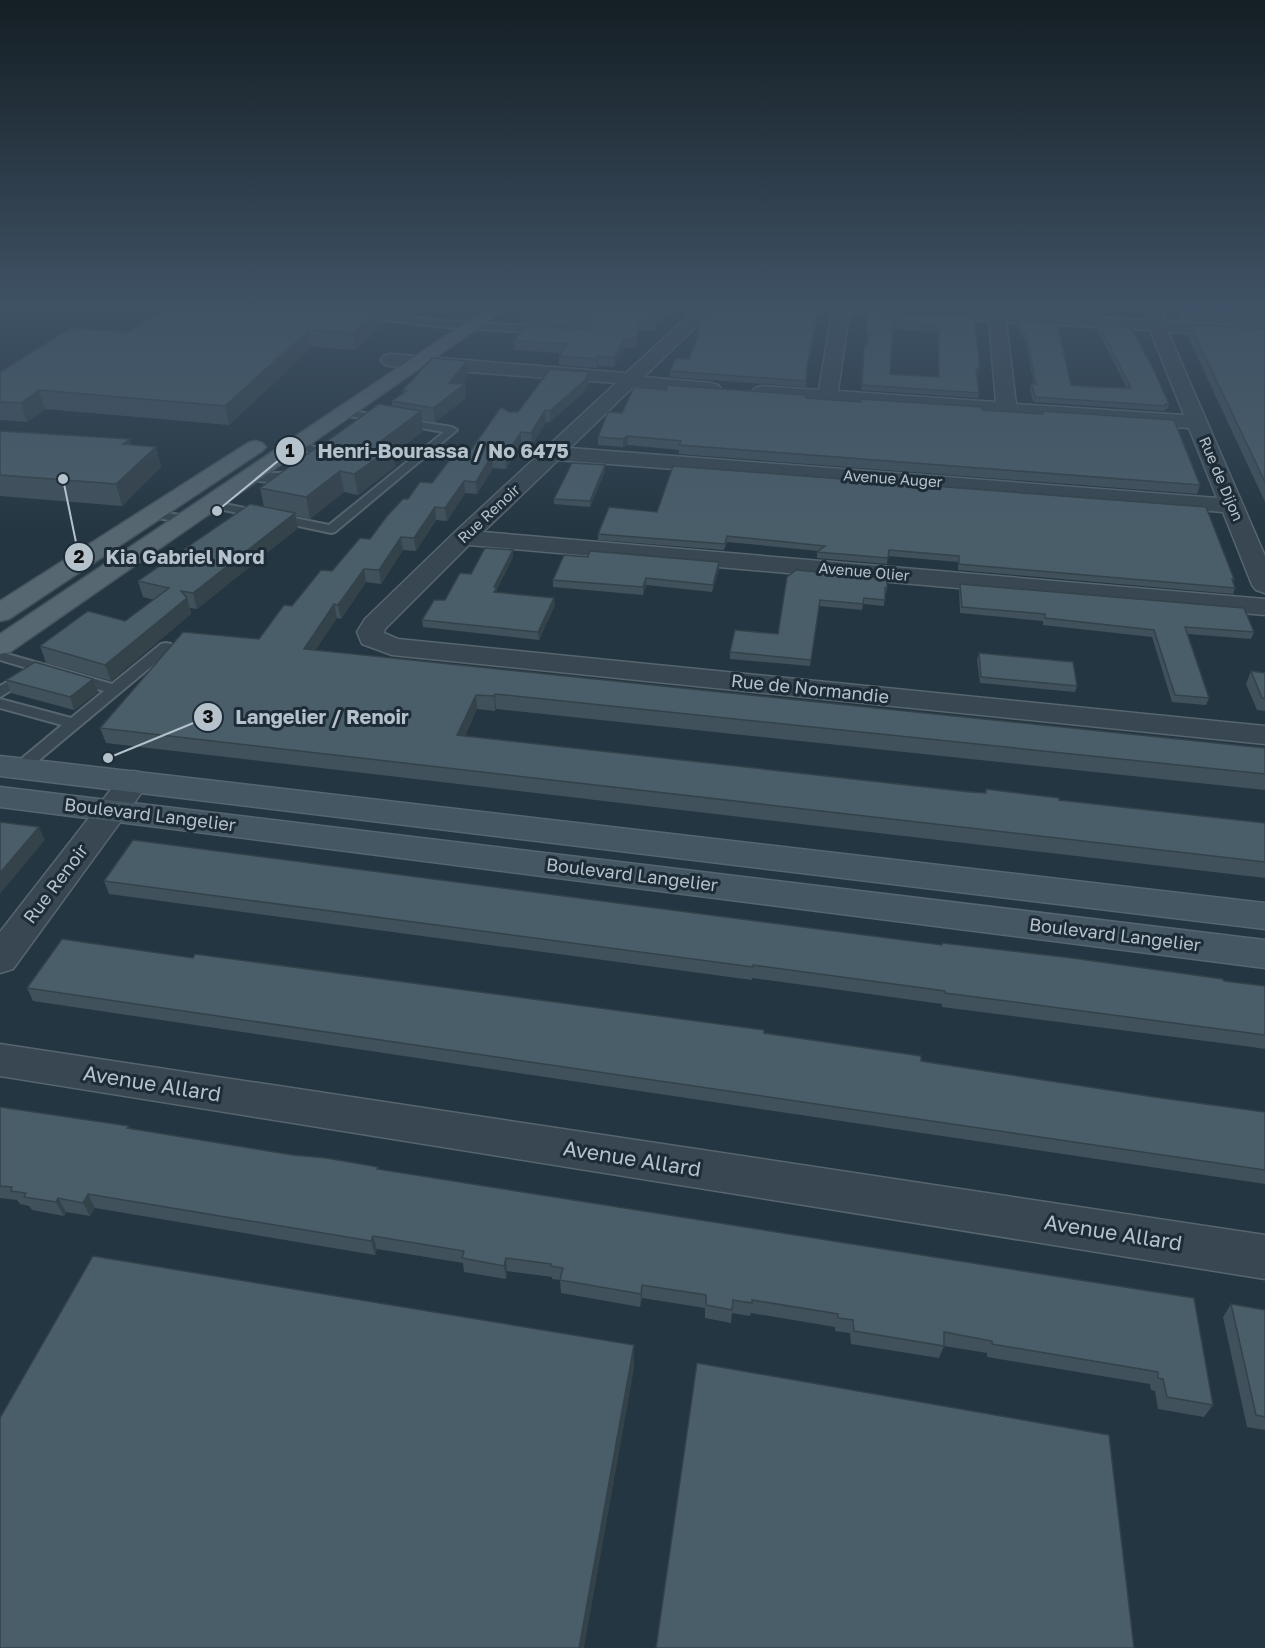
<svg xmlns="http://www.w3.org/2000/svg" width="1265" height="1648" font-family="'Golos Text',sans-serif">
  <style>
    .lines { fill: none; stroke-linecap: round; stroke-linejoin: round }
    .service-casing { stroke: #56656e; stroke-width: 4 }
    .minor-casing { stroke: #56656e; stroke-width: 3 }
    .secondary-casing { stroke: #56656e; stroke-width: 3 }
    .primary-casing { stroke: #45535d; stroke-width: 3 }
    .service { fill: #384751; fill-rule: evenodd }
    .minor { fill: #384751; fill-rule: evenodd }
    .secondary { fill: #465764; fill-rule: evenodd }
    .primary { fill: #566771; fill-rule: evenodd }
    .wall { fill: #40515b; fill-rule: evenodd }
    .shaded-wall { fill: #34424a }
    .building { fill: #4a5e6a; stroke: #34424a; stroke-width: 1.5; fill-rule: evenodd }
    .labels { text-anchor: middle; stroke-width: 6; stroke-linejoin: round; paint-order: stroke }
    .far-street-label { font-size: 15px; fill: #b5c2cb; stroke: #1d2c36 }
    .street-label { font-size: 18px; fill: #b5c2cb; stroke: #1d2c36 }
    .near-street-label { font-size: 21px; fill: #b5c2cb; stroke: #1d2c36 }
    .leader { fill: none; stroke: #b5c2cb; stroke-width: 2 }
    .callout-dot { fill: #b5c2cb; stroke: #1d2c36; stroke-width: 2 }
    .mark-label { font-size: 18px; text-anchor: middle; font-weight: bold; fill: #111 }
    .callout-label { font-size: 20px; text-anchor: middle; font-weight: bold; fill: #b5c2cb; stroke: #1d2c36; stroke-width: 6; stroke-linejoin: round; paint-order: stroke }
  </style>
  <rect width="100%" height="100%" fill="#243641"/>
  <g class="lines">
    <g class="service-casing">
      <path id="service" d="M373,313L444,321L545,327L549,330L545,333L444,327L370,318V314Z
        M346,410L452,427L457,430L335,532L331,533L210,507L204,504L210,501L329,525L444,432L342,415V411Z
        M299,442L318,448L327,458V464H319L314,454L295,447V443Z
        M297,472L302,475L301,477C286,481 260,486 247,476C252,473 287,473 297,472Z
        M152,511L188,516L194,520L188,524L148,516L146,514Z
        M166,643L171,644L173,647L171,650L26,771H14L12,768L14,765L62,725L0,708V699L71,718L104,691L0,660V652L112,684L161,644Z
        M26,671L31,672L33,675L31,678L0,697V686Z"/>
    </g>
    <g class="minor-casing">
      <path id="minor" d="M700,305H718L644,377L711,383L718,385L721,389L718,393L711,395L634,386L570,448L1217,498L1189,428L762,398L755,396L752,392L755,388L762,386L819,390L832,312L795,309L793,305H885L1147,320L1144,305H1160L1165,321L1265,327V337L1168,332L1265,556V593L1256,590L1252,585L1223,512L558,460L483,532L1265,599V615L469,545L385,629L384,633L398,639L1265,726V744L392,655L362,644L357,632L365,619L455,532L616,383L390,366L384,364L381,360L384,356L390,354L626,373ZM849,313L989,321L996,402L838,391ZM1006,322L1150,330L1184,415L1016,404Z
        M134,771L145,774L150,781L145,788L13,969L0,973V932L123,774Z
        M0,1044L1265,1235V1279L0,1076Z"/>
    </g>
    <g class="secondary-casing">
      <path id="secondary" d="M0,756L1265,903V929L0,776Z
        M0,787L1265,940V968L0,807Z"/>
    </g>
    <g class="primary-casing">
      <path id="primary" d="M492,305H511L10,652L0,654V634Z
        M255,441L262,443L266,447L262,451L9,619L0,621V601L248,443Z"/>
    </g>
    <use href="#service" class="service"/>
    <use href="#minor" class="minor"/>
    <use href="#secondary" class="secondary"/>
    <use href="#primary" class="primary"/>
  </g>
  <path class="wall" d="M170,305H403L394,313L383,312L385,322L355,350L312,347L229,425L45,409L27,422L0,420V372L128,332Z
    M911,305H972V308Z
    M1174,305H1265V325L1180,320Z
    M683,306L656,324L655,331L639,330L636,348H625L614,367L598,366L597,368L559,365V356L561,353L514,350V341L587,329L588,328L521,324V315Z
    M866,311L974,317L980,369L978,374H977L979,393L978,398L861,390L864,349L869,338H866ZM893,329L938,332V377L890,374Z
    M819,314L807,370L806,387L670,377V371Z
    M1017,320L1071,385L1127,388L1097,330L1099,325L1169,404L1168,409H1165V411L1033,402L1030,389L1031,383L1034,384L1026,343L1016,325Z
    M1190,325L1265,329V502L1187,335Z
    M589,372V383L585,391L550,422H546L532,445L521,444L506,469L493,468L477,494L465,493L447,521L436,520L416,551L403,550L381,584L366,582L341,619L337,618L315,650L1265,748V790L496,709L495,711L477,709L465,736L985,793L986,789L1059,800L1265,823V878L106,743L100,728L259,639L292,606L370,539L408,499L432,483L466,457L509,412H518Z
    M468,374L461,384H465L466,398L435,422L422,420L423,431L393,454L395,467L358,495L344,492L310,519L296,516L298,528L197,609L190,608L191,614L111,681L46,663L40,646L125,621L154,600L143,597L138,581L264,507L260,488L325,445L392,406V401L402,394V391Z
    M806,398L1041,414L1042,411L1200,485L1197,494L679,454V450L628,445L623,447L598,445V437L622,413Z
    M0,431L132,445L156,447L161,467L122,506L0,496Z
    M605,465V471L590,507L554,504V499Z
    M609,507L1234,579L1233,583L1235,588L1233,594L958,570V562L888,556L887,564L817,558V552L819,551L727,542L724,550L598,540V534Z
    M513,550V557L497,589V592L554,598L555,605L539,640L423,627L422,620L445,600L471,574Z
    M719,569L712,592L646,585L643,595L553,587V580Z
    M787,577L887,588L886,594H885L884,606L863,604L862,610L819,606L810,666L730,659V652L778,634Z
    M960,584L1254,632L1251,639L1188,634L1209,698L1206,705L1172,702L1152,637L1043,625V621L960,613L959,590Z
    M979,653L1077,686L1075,692L980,683L977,660Z
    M1251,671L1265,673V711L1257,710L1246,684Z
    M93,679L98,692L74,710L11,693L6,680Z
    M104,881L1224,981L1265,986V1049L1252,1047L942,1007V1004L752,978V980L109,894Z
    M193,958L764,1033L921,1061L1161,1098L1265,1112V1184L33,1001L27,988Z
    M0,1107L378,1169L1194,1298L1213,1405L1204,1417L1158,1409L1155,1391L1151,1390L1150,1384L987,1357V1353L944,1346L939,1358L851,1344L850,1333L835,1331V1327L751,1313L750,1316L732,1313L731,1323L705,1318V1308L661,1301L642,1298L640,1307L561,1293L560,1280L552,1279V1277L507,1271L506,1279L464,1272L463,1263L377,1249L375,1255L95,1208L90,1216L66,1212L64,1216L32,1210L29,1206L20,1204L17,1200L0,1198Z
    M1231,1304L1265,1310V1430L1247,1427L1223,1317Z"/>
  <path class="shaded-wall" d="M393,305H403L394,313Z
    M672,305H683V306L656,324L655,331L656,315Z
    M382,306L385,322L355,350L353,333Z
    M639,321V330L636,348V339Z
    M309,330L312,347L229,425L225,406Z
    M625,339V348L614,367V358Z
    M598,356V366L597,368V359Z
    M467,361L468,374L454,392L465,384L466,398L435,422L433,408L449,383Z
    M589,372V383L585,391L550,422V411Z
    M39,390L45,409L27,422L21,403Z
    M545,410L546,422L532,445L531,433Z
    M421,411L423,431L393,454L395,467L358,495L354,474L377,444Z
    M521,432V444L506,469L505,456Z
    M627,436L628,445L623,447V439Z
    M130,439L136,460L123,444Z
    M156,447L161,467L122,506L116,484Z
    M492,455L493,468L477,494L476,482Z
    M605,465V471L590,507V501Z
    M340,471L344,492L310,519L306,497Z
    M464,481L465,493L447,521L445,508Z
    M435,507L436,520L416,551L414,538Z
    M295,513L298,528L197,609L193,593Z
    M401,537L403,550L381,584L379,570Z
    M513,550V557L497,589V594L495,599L494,587Z
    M719,562V569L712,592L713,585Z
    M364,569L366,582L341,619L338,605Z
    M646,578V585L643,595V587Z
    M187,598L191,614L111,681L105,665Z
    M554,598L555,605L539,640L538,632Z
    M334,604L337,618L307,663L304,649Z
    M93,679L98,692L74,710L70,697Z
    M495,694L496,709L495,711L494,696Z
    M476,695L477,709L459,750L457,735Z
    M39,827L45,840L0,894V873Z
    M88,1194L95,1208L90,1216L83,1203Z
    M58,1198L66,1212L64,1216L56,1202Z
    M373,1236L377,1249L375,1255L371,1241Z
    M506,1258L507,1271L506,1279L504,1266Z
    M642,1285V1298L640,1307L641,1294Z
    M634,1345V1369L584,1648H579Z"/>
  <path class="building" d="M170,305H378L382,306L353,333L309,330L225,406L39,390L21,403L0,402V372L70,328L128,332Z
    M528,305H672L656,315L655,322L639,321L636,339H625L614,358L598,356L597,359L559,356L567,344L514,341L525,326L587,329L593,324L587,319L521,315Z
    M716,305H759L819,308L807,366L806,381L670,371L676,358L689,359L698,336L699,322Z
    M1180,305H1265V315L1183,310Z
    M866,311L974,317L980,369L976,368L979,393L862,385L864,349L871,333H867ZM893,323L939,326V377L890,374Z
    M1017,320L1057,323L1071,385L1090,387L1131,388L1099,325L1130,327L1152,366L1169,404H1165L1166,406L1035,397L1031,383L1036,384L1027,338Z
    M1190,325L1265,329V482Z
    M432,358L467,361L449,383L465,384L433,408L392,401L406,391H402Z
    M550,369L589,372L585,380L550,411L545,410L531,433L521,432L505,456L492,455L476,482L464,481L445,508L435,507L414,538L401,537L379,570L364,569L338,605L334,604L304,649L1265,748V774L495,694L494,696L476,695L457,735L970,792L986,793V789L1059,798V800L1265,823V862L100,728L183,632L259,639L284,605L292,606L321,570L332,571L360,538L370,539L387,516L403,499H408L420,482L432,483L452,457H466L501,407L509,412H518Z
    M667,385L806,395V398L861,402V399L982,407V410L1043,414L1042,411L1174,420L1200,485L679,445L681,441L627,436L623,439L598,437L608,412L622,413L634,387L666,390Z
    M379,404L421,411L377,444L392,446L370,463L354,474L340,471L306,497L260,488L320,445H325L326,442Z
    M0,431L130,439L123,444L156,447L116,484L0,475Z
    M572,463L605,465L590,501L554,499Z
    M673,466L1206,507L1234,579H1232L1235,588L959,564V556L889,550L888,558L817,552L825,546L727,536L725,544L598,534L609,507L657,512Z
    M250,504L295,513L193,593L181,591L187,598L105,665L40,646L88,611L125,621L169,588L138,581Z
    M485,548L513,550L494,587H497L494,592L554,598L538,632L422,620L434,600H445L460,573L471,574Z
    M590,551L719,562L713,585L646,578L643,587L553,580L564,555L588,557Z
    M796,570L887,578V588H885V600L864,598L863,604L820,600L811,660L730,652L735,630L778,634L787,577Z
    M960,584L1244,608L1254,632L1185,627L1209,698L1175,695L1154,630L1045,618V614L962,607Z
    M979,653L1073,662L1077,686L981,677Z
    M35,662L93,679L70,697L6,680Z
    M1251,671L1265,673V698H1262Z
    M0,822L39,827L0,873Z
    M133,840L942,945V943L1072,958L1223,979L1224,981L1265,986V1035L945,993V991L753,965V967L104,881Z
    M62,939L193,958L195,954L764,1030V1033L921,1056V1061L1161,1098L1265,1112V1170L27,988Z
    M0,1107L129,1126L127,1128L293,1155L326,1158L378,1167L377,1169L1194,1298L1213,1405L1167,1397L1163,1379L1158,1378V1372L992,1344V1341L944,1332V1346L854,1331L853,1320L838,1318V1314L752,1300V1303L733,1300L732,1310L706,1305V1295L642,1285L641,1294L560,1280L563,1268L551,1266V1264L506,1258L504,1266L462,1258L464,1251L373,1236L371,1241L88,1194L83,1203L58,1198L56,1202L24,1197L26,1193L11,1191L12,1187L0,1186Z
    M93,1256L634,1345L579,1648H0V1418Z
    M1231,1304L1265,1310V1417L1256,1415Z
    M697,1363L1109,1435L1134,1648H656Z"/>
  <linearGradient id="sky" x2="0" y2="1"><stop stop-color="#141e24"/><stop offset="0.57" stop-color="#3f5265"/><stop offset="1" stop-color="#3f5265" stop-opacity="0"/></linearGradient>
  <rect width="1265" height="536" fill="url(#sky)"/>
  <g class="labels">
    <g class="far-street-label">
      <text transform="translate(893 479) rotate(4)" y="5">Avenue Auger</text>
      <text transform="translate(1221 479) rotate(67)" y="5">Rue de Dijon</text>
      <text transform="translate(489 514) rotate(-43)" y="5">Rue Renoir</text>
      <text transform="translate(864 572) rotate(5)" y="5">Avenue Olier</text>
    </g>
    <g class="street-label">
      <text transform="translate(810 689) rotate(6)" y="6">Rue de Normandie</text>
      <text transform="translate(150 815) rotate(7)" y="6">Boulevard Langelier</text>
      <text transform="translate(632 875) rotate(7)" y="6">Boulevard Langelier</text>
      <text transform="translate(56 884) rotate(-53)" y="6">Rue Renoir</text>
      <text transform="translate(1115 935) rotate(7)" y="6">Boulevard Langelier</text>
    </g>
    <g class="near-street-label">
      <text transform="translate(152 1084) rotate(9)" y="7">Avenue Allard</text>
      <text transform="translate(632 1159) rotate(9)" y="7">Avenue Allard</text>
      <text transform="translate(1113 1233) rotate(9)" y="7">Avenue Allard</text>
    </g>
  </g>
  <path class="leader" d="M217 511L290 451M63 479L79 557M108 758L208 717"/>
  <g class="callout-dot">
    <circle cx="217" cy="511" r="6"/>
    <circle cx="63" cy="479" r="6"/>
    <circle cx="108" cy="758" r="6"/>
    <circle cx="290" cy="451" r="15"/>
    <circle cx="79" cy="557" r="15"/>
    <circle cx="208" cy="717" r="15"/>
  </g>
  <g class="mark-label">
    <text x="290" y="457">1</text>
    <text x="79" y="563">2</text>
    <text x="208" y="723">3</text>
  </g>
  <g class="callout-label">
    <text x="443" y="458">Henri-Bourassa / No 6475</text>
    <text x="185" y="564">Kia Gabriel Nord</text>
    <text x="322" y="724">Langelier / Renoir</text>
  </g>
</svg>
